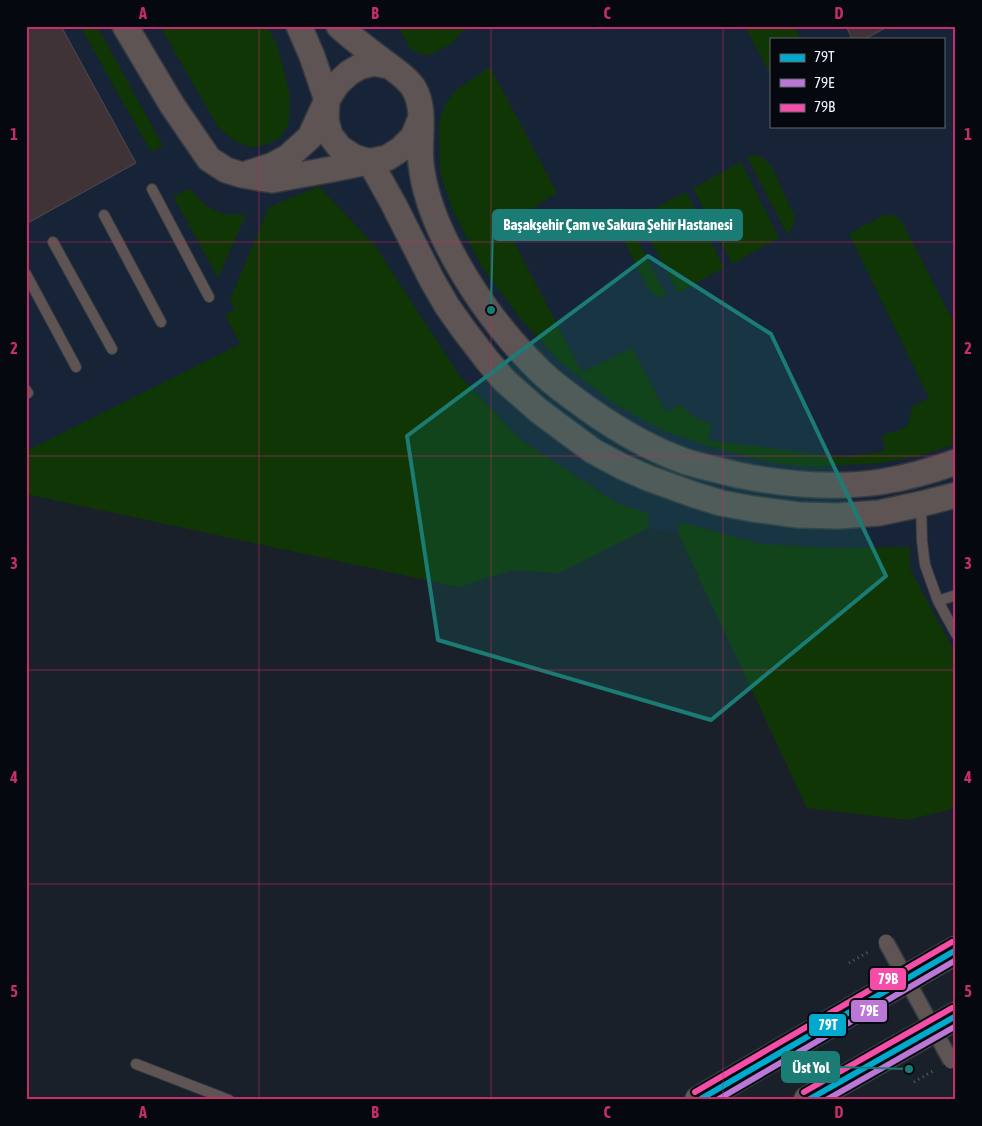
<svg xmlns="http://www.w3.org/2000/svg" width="982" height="1126" font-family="'Asap Condensed',sans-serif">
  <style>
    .built { fill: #172337; fill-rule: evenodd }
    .green { fill: #103606 }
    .building { fill: #403338; stroke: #4d4b4e }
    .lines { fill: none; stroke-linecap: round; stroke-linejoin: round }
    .service-casing { stroke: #353a41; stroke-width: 12 }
    .tertiary-casing { stroke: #353a41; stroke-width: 28 }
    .trunk-casing { stroke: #353a41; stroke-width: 30 }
    .path { stroke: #635f5f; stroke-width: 3; stroke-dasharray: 1 4; stroke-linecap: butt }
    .service { stroke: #5e5453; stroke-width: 10 }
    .tertiary { stroke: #5e5453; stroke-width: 25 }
    .trunk { stroke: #625858; stroke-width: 28 }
    .pedestrian-bridge-casing { stroke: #353a41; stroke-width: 18; stroke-linecap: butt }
    .pedestrian-bridge { stroke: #5e5453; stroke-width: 15 }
    .bus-1-casing { stroke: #05090f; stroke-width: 10 }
    .bus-2-casing { stroke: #05090f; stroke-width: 10 }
    .bus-3-casing { stroke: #05090f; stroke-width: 10 }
    .bus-1 { stroke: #00a9ce; stroke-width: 6 }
    .bus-2 { stroke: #ba77d6; stroke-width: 6 }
    .bus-3 { stroke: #f54da8; stroke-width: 6 }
    .marked { fill: #1a7c75; fill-opacity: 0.2; stroke: #1a7c75; stroke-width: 4; stroke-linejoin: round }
    .grid { fill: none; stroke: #c62e6b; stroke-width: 1; stroke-opacity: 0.55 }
    .leader { fill: none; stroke: #1a7c75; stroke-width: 2 }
    .callout-dot { fill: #1a7c75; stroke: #05090f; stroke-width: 2 }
    .callout { fill: #1a7c75; stroke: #1a7c75; stroke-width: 2 }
    .callout-label { font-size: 15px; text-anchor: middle; font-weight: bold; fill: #fff }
    .line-badge { stroke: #05090f; stroke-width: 2 }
    .badge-label { font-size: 14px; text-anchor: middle; font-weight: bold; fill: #fff }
    .neatline { fill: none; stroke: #c62e6b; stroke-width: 2 }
    .grid-label { font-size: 16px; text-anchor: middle; font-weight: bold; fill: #c62e6b }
  </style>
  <rect width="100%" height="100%" fill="#1a2029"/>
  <path class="built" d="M26,26H956V808L907,820L807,808L678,533L648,528L559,573L512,570L459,587L26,494ZM771,39H943V126H771Z"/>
  <path class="green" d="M80,26H97L163,146L151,152Z
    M160,26H267L277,45L290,94L289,123L281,137L266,145L249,147L233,140L218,127Z
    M398,26H473L460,33L453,43L427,56L410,49Z
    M745,26H794L800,39H771V76Z
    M490,67L557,193L505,225L582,372L632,348L666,412L681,404C691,416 697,419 712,424L708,440L839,457L872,453L885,450L882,435C904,429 909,431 912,407L929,398L849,234L884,215H895L902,222L956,327V444L919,456L881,463L813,467L780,464L747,457L705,445L664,431L615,404L558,360L520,318L482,267L452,209L440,172L439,122L445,105L456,90Z
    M752,155C760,155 764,158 770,164L795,216C794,224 793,229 787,234L747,157Z
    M741,162L779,238L732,264L693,188Z
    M319,186L376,247L459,375L520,439L617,503L649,514L648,528L559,573L512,570L459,587L26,494V451L240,344L225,315L235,309L230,300L269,207Z
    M190,189L206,206L223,214L246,215L218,278L173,196Z
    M686,192L724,268L678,293L638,217Z
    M631,226L667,297H658L650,292L624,241L626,233Z
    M680,522L762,544L833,548L910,547V569L956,655V808L907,820L807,808L678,533Z"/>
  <path class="building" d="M26,26H61L136,163L26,224Z
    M846,26H889L865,39H852Z"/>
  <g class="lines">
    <g class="service-casing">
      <path id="service" d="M152,189L209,297
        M104,215L161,322
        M53,242L112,349
        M26,274L76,367
        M26,390L28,393
        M921,504L922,541L925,565L938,601L956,634
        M938,601L956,595
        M136,1064L229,1100"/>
    </g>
    <g class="tertiary-casing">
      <path id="tertiary" d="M125,26L172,105L209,159L226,170L242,175L272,180L333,169L387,158L401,149L413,137L420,120
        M299,26L312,56L327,100L326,120L330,135L340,148L354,157L370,162L393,203L432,280L447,306L464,330L487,360L505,381L539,411L593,451L623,467L648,478L695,495L721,503L753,509L798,515L838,516L879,513L921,504L956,495
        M339,26C354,40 371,52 387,64C396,71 406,77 413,87C427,109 418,139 421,164C424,191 434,218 446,242C470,290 502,334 540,371C554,385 572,397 588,409C618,430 652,450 687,462C704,467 721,471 738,475C786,485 831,489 880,482C906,478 931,471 956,462
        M249,173L271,166L288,157L310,137L327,100L337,84L349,73L359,67L373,63L389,66"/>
    </g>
    <g class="trunk-casing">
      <path id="trunk" d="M699,1100L956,950
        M808,1100L956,1016"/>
    </g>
    <path class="path" d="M849,963L870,951
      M914,1082L935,1070"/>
    <use href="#service" class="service"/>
    <use href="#tertiary" class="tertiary"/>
    <use href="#trunk" class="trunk"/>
    <g class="pedestrian-bridge-casing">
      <path id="pedestrian-bridge" d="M886,942L951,1061"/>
    </g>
    <use href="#pedestrian-bridge" class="pedestrian-bridge"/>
    <g class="bus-1-casing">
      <path id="bus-1" d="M699,1100L956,950
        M808,1100L956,1016"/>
    </g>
    <g class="bus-2-casing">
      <path id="bus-2" d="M717,1100L956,960
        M826,1100L956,1026"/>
    </g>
    <g class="bus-3-casing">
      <path id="bus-3" d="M695,1092L952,942
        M804,1092L952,1008"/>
    </g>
    <use href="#bus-1" class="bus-1"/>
    <use href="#bus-2" class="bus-2"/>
    <use href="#bus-3" class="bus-3"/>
  </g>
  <path class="marked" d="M648,256L771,334L886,576L711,720L438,640L407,436Z"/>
  <path class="grid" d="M259,26V1100M491,26V1100M723,26V1100M26,242H956M26,456H956M26,670H956M26,884H956"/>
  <path class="leader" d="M491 310L493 225M909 1069L839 1067"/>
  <g class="callout-dot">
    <circle cx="491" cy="310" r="5"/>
    <circle cx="909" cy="1069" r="5"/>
  </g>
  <g class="callout">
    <rect x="493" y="210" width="249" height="30" rx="5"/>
    <rect x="782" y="1052" width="57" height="30" rx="5"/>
  </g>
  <g class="callout-label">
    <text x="618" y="230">Başakşehir Çam ve Sakura Şehir Hastanesi</text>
    <text x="811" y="1073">Üst Yol</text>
  </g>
  <g class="line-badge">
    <rect x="869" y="967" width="38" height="24" rx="5" fill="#f54da8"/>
    <rect x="850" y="999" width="38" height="24" rx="5" fill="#ba77d6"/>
    <rect x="808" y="1013" width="39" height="24" rx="5" fill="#00a9ce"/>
  </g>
  <g class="badge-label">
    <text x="888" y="984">79B</text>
    <text x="869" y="1016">79E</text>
    <text x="828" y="1030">79T</text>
  </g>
  <rect width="982" height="1126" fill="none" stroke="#05090f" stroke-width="55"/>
  <rect x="770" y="38" width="175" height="90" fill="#05090f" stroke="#61676f"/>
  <rect x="780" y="54" width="25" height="8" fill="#00a9ce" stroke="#61676f"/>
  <text x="814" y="62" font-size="15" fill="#ecf4ff">79T</text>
  <rect x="780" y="79" width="25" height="8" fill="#ba77d6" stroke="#61676f"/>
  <text x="814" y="88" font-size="15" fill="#ecf4ff">79E</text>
  <rect x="780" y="104" width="25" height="8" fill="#f54da8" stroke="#61676f"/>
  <text x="814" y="112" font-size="15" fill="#ecf4ff">79B</text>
  <rect x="28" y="28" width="926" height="1070" class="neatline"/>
  <g class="grid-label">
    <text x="143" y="19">A</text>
    <text x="375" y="19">B</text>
    <text x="607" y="19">C</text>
    <text x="839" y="19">D</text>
    <text x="14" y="140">1</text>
    <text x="968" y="140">1</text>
    <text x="14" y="354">2</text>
    <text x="968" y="354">2</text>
    <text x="14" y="569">3</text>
    <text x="968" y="569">3</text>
    <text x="14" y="783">4</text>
    <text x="968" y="783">4</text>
    <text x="14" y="997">5</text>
    <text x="968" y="997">5</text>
    <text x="143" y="1118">A</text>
    <text x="375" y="1118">B</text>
    <text x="607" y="1118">C</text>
    <text x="839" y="1118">D</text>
  </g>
</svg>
